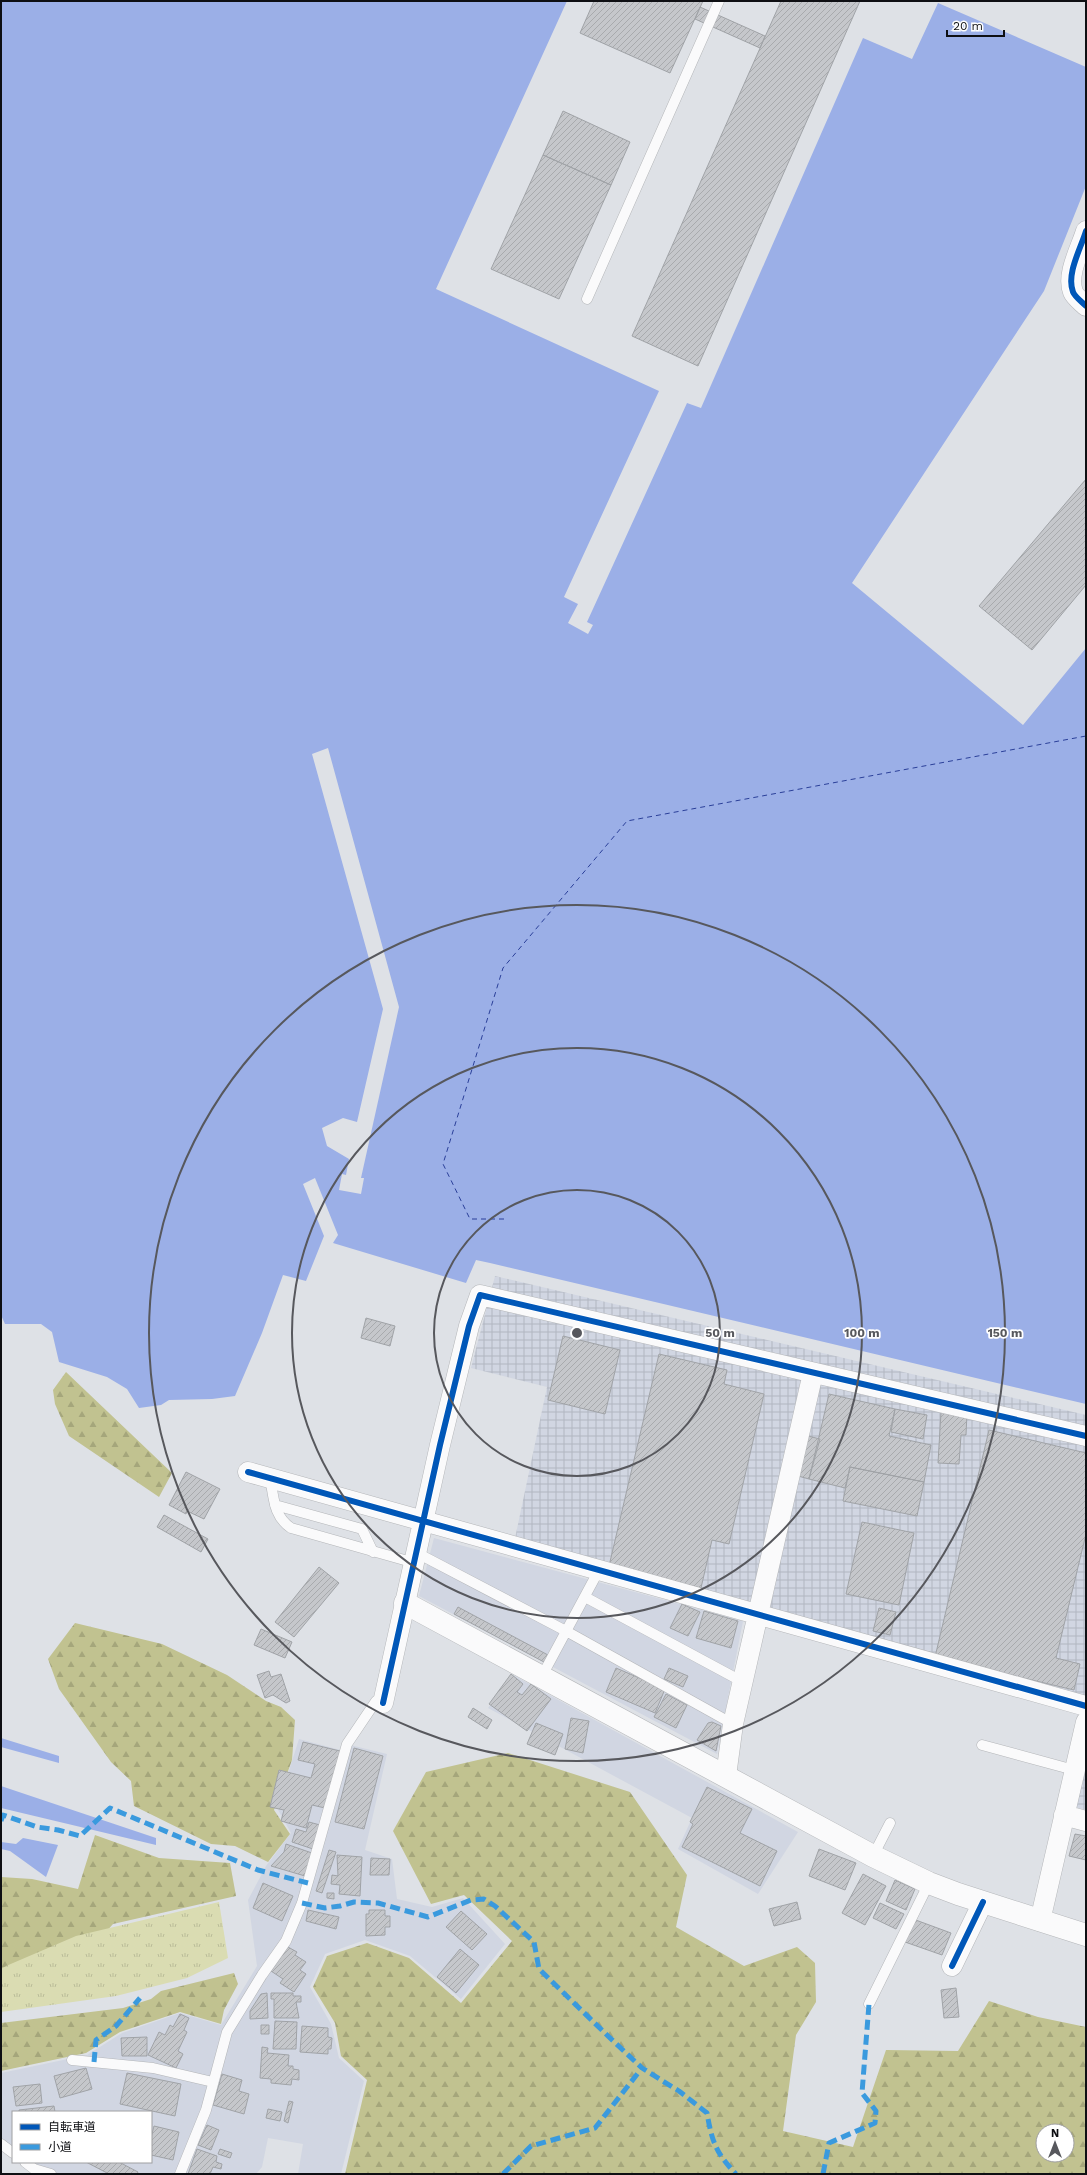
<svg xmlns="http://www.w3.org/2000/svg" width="1087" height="2175" font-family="'Work Sans','Noto Sans JP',sans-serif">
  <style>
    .built { fill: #d1d6e2 }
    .industrial { fill: url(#industrial-grid) }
    .forest { fill: url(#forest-firs); fill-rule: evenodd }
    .park { fill: url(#park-tufts) }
    .water { fill: #9bafe7 }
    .pier { fill: #dee1e6 }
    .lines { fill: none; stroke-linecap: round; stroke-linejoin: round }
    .ferry { stroke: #2a3f99; stroke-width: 1; stroke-dasharray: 5 4; stroke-linecap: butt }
    .building { fill: url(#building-hatch); stroke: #a0a3a7 }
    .service-casing { stroke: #b4b6b9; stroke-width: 11 }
    .minor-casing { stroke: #b4b6b9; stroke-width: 21 }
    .tertiary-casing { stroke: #b4b6b9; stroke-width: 23 }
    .service { stroke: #fafafb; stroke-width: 10 }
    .minor { stroke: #fafafb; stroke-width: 20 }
    .tertiary { stroke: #fafafb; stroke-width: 22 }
    .quiet { stroke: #3a9ade; stroke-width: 5; stroke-dasharray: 10 5; stroke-linecap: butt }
    .cycleway-casing { stroke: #fff; stroke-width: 8 }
    .cycleway { stroke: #0057b8; stroke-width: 6 }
    .ring { fill: none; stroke: #57585d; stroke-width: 2 }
    .centre { fill: #57585d; stroke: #fff; stroke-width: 2 }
    .ring-label { font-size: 12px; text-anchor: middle; font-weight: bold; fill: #57585d; stroke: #fff; stroke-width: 3.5; stroke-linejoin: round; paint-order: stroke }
  </style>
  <defs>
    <pattern id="industrial-grid" width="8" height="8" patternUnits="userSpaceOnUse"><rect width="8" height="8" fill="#d1d6e2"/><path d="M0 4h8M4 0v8" fill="none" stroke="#b2b6c1"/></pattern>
    <pattern id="forest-firs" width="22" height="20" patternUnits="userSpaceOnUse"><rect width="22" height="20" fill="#c1c290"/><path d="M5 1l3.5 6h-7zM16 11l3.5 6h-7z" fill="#a5a67b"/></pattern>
    <pattern id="park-tufts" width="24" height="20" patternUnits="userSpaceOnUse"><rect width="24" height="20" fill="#dadcb2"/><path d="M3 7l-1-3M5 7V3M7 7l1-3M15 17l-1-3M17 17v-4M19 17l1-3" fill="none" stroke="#babc98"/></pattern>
    <pattern id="building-hatch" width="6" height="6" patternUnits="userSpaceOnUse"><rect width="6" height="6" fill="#c5c7cb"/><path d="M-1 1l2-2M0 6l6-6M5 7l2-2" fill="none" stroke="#a8aaad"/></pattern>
  </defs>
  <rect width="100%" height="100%" fill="#dee1e6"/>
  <path class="built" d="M434,1538L743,1621L717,1754L419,1596Z
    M513,1675L798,1832L758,1894L678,1849L692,1818L488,1708Z
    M299,1739L344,1751L346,1744L387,1754L365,1850L392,1859L397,1899L432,1907L463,1898L505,1944L461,1999L410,1956L365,1940L325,1954L310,1987L331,2024L339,2058L364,2081L341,2174H298L303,2144L268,2138L262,2167L256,2174H60L35,2167L29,2162H151V2112H13V2150L1,2142V2073L87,2055L122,2033L180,2013L221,2025L257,1966L248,1900L266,1866L291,1833L277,1808Z"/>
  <path class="industrial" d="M495,1276L1086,1415V1702L514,1543L547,1387L471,1368Z
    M1086,1765V1810L1075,1807Z"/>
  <path class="forest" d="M66,1372L172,1473L159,1497L69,1436L55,1404L53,1390Z
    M75,1623L162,1644L227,1675L266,1701L281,1707L295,1720L292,1760L274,1810L290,1834L268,1862L235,1846L211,1844L134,1806L131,1781L111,1762L59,1689L48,1659Z
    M508,1753L630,1792L687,1875L676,1927L744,1966L797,1947L815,1963L816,2002L796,2035L783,2131L853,2147L886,2050L958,2051L989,2001L1038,2017L1086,2027V2174H345L367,2080L341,2056L335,2023L313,1987L327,1956L367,1943L409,1958L461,2003L512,1941L464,1895L431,1904L393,1831L426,1772ZM1043,2131H1067V2155H1043Z
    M95,1835L159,1858L230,1863L236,1896L113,1924L90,1950L1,1979V1877L32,1879L78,1889Z
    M234,1973L238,1984L224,2010L221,2024L180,2012L120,2032L86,2053L1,2071V2023L123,2008L151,1999L161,1991Z"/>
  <path class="park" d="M219,1902L228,1958L187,1978L116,1996L1,2012V1969L6,1966L76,1936Z"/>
  <path class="water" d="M1,1H567L436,289L659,391L564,597L578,604L568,623L588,634L593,625L587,622L687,403L701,408L863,38L912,59L938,3L1086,67V186L1044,291L852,583L1023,725L1086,648V1404L490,1263L476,1260L466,1283L333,1243L338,1235L315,1178L303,1184L324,1236L306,1281L283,1275L262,1333L235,1396L212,1399L169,1400L161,1405L139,1408L127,1389L107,1377L59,1362L52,1332L41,1324H5L1,1315Z
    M1,1738L59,1756V1763L1,1747Z
    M1,1786L156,1838V1845L1,1808Z
    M23,1838L58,1845L46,1877L10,1851L1,1849V1842L16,1844Z"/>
  <path class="pier" d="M328,748L399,1007L361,1178H364L361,1194L339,1190L342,1174L346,1175L349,1159L327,1146L322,1128L343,1118L357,1122L383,1009L312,754Z"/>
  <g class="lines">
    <path class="ferry" d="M504,1219H470L443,1164L503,968L627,821L1086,736"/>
  </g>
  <path class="building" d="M594,1H703L670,73L580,33Z
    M781,1H860L698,366L632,336Z
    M700,7L765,36L760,48L695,19Z
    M563,111L630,142L611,185L543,155Z
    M543,155L611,185L559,299L491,269Z
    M1086,479V585L1032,650L979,606Z
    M366,1318L395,1326L390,1346L361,1338Z
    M563,1336L620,1350L605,1414L548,1400Z
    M659,1354L727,1370L724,1384L764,1394L729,1544L712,1540L701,1588L609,1566Z
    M829,1394L895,1409L889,1436L931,1445L924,1482L850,1467L845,1488L809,1479Z
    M895,1409L927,1415L923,1439L891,1432Z
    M941,1412L967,1413L966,1435H961L959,1464L938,1463Z
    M989,1430L1086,1453V1534L1056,1658L1080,1664L1074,1690L935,1657Z
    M808,1436L820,1439L809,1479L798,1476Z
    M850,1467L924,1482L917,1516L843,1501Z
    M186,1472L220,1489L204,1519L187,1511L186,1514L169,1505Z
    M164,1515L208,1539L201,1552L157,1527Z
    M862,1522L914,1533L899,1605L846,1594Z
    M319,1567L339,1583L294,1637L275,1622Z
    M682,1604L700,1612L688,1636L670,1628Z
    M458,1607L548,1655L544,1662L454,1614Z
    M879,1608L896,1612L890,1635L873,1631Z
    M704,1611L738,1621L731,1648L696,1638Z
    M261,1629L292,1642L285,1658L254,1645Z
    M616,1668L665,1689L655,1713L606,1692Z
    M669,1668L688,1676L683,1687L664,1679Z
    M269,1671L271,1677L281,1674L290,1701L286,1703L273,1695L265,1698L257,1675Z
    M511,1674L523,1684L517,1692L522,1695L531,1684L551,1699L527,1731L489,1704Z
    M666,1694L687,1705L676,1728L654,1717Z
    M473,1708L492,1720L487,1729L468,1717Z
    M571,1718L589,1721L583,1753L565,1749Z
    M712,1722L721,1726L716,1751L697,1740L708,1723Z
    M536,1723L563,1734L555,1755L527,1744Z
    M303,1742L340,1751L325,1808L312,1805L306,1828L281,1821L284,1810L270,1807L279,1770L311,1778L315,1764L298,1760Z
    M354,1748L383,1756L364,1829L335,1822Z
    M707,1787L752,1809L740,1833L777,1851L760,1886L682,1847L693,1824L690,1822Z
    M309,1822L320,1825L313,1849L292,1842L296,1829L306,1832Z
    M1075,1834L1086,1836V1860L1069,1856Z
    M286,1844L312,1853L305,1876L271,1866L284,1852Z
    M819,1849L856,1863L845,1890L809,1876Z
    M329,1850L336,1852L322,1893L316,1891Z
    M337,1855L362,1857L360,1896L339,1894L340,1885L331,1884L332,1875L338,1876Z
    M371,1858L390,1859L389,1875H370Z
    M863,1874L886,1886L865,1925L842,1913Z
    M895,1880L915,1889L906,1910L886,1901Z
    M263,1883L293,1896L282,1921L253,1908Z
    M327,1893H334V1899L327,1898Z
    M797,1902L801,1919L774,1926L769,1909Z
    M880,1903L904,1914L896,1929L873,1918Z
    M308,1910L339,1917L336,1929L306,1921Z
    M369,1910H385V1916H390V1927H385V1935L366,1936V1914H369Z
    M461,1911L487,1934L472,1950L446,1927Z
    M913,1919L951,1933L942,1955L905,1942Z
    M288,1947L297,1952L295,1955L306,1962L300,1970L306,1974L294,1992L280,1983L283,1979L271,1971Z
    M460,1949L479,1965L456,1993L437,1977Z
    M956,1988L959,2017L944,2018L941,1990Z
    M267,1993L268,2018L250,2019V2011L261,1994Z
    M271,1993H293V1996H301V2002H296L299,2018H274V1999H271Z
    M180,2014L189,2018L184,2030L187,2032L178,2051L183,2054L176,2068L148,2055L159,2032L165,2035L170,2025L173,2027Z
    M275,2021L297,2022L296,2049H273Z
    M261,2025H269V2034H261Z
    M302,2026L328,2028V2037L332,2038L331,2049H328V2054L300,2052Z
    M147,2037V2056H122L121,2038Z
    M262,2047L268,2048L267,2053L289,2055L288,2066H293V2069L299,2070V2080L292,2079L291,2085L271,2083V2079L260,2078Z
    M86,2068L92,2089L60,2098L54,2076Z
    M127,2073L181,2084L175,2116L120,2104Z
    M222,2074L242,2080L239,2091L249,2094L244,2114L213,2105Z
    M40,2084L42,2103L16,2106L13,2087Z
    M289,2101L293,2102L288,2123L284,2121Z
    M54,2106L55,2112H19V2110Z
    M268,2109L282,2112L280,2121L266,2118Z
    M207,2125L219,2130L211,2150L198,2145Z
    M154,2126L179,2132L173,2160L151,2155V2138Z
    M197,2149L217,2156L216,2162L222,2164L221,2169L213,2167L210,2174H188Z
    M220,2149L232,2153L230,2158L218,2154Z
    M86,2162H119L138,2172L137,2174H109Z"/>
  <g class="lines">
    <g class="service-casing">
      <path id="service" d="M587,299L719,1
        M270,1478C274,1497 273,1516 291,1528L415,1563
        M275,1505L362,1529L373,1552
        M417,1553L566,1631L733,1724
        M585,1597L743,1682
        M542,1676L599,1570
        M982,1745L1074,1770
        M873,1856L890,1823
        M869,2004L929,1883
        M72,2060L153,2068L213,2082
        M1,2144L13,2153
        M25,2162L34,2169L51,2174
        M180,2174L206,2110L227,2032L262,1975L286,1941L302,1903L347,1744L376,1701L383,1703"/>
    </g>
    <g class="minor-casing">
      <path id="minor" d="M1086,231C1081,248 1066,274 1073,292C1075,297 1082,302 1086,306
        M248,1472L1086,1706
        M383,1703L440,1445L469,1326L480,1295L1086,1436
        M726,1776L733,1724L813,1373
        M1064,1815L1086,1821
        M1040,1921L1086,1722
        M952,1966L983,1902"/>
    </g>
    <g class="tertiary-casing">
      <path id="tertiary" d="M405,1603L873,1856L929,1883L958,1894L1086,1935"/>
    </g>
    <use href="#service" class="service"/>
    <use href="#minor" class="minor"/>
    <use href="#tertiary" class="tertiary"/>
    <path class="quiet" d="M1,1821L3,1815L37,1827L58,1830L80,1836L110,1808L258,1870L308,1883
      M302,1903L325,1908L340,1906L354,1902L378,1903L428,1917L471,1900L484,1899L495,1906L534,1942L539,1969L609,2037L642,2068L679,2091L707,2113C712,2142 716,2153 736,2174
      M94,2062L96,2040L116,2026L140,1998
      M503,2174L531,2146L595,2128L642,2068
      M823,2174L829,2143L875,2123L876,2111L862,2093L869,2004"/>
    <g class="cycleway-casing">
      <path id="cycleway" d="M1086,231C1081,248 1066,274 1073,292C1075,297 1082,302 1086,306
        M248,1472L1086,1706
        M383,1703L440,1445L469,1326L480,1295L1086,1436
        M952,1966L983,1902"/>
    </g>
    <use href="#cycleway" class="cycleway"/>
  </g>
  <g class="ring">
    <circle cx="577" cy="1333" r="143"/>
    <circle cx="577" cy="1333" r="285"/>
    <circle cx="577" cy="1333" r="428"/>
  </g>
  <circle cx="577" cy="1333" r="6" class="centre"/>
  <g class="ring-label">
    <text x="720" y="1337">50 m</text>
    <text x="862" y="1337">100 m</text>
    <text x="1005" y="1337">150 m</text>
  </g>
  <rect width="1087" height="2175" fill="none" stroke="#0e0f13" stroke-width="4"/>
  <rect x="12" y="2111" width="140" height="52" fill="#ffffff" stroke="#9f9fa1"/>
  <rect x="20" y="2124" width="20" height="6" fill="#0057b8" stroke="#9f9fa1"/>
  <text x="48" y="2131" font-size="12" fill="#0e0f13">自転車道</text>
  <rect x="20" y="2144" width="20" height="6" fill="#3a9ade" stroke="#9f9fa1"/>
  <text x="48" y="2151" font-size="12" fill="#0e0f13">小道</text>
  <g transform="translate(1055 2143)"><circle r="19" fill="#ffffff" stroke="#9f9fa1"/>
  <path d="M0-3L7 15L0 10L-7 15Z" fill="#57585d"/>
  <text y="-6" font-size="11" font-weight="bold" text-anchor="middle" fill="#0e0f13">N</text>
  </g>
  <path d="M947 30v6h57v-6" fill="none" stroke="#0e0f13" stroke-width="2"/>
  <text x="953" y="30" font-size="12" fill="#0e0f13" stroke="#ffffff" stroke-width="3" paint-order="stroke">20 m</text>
</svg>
